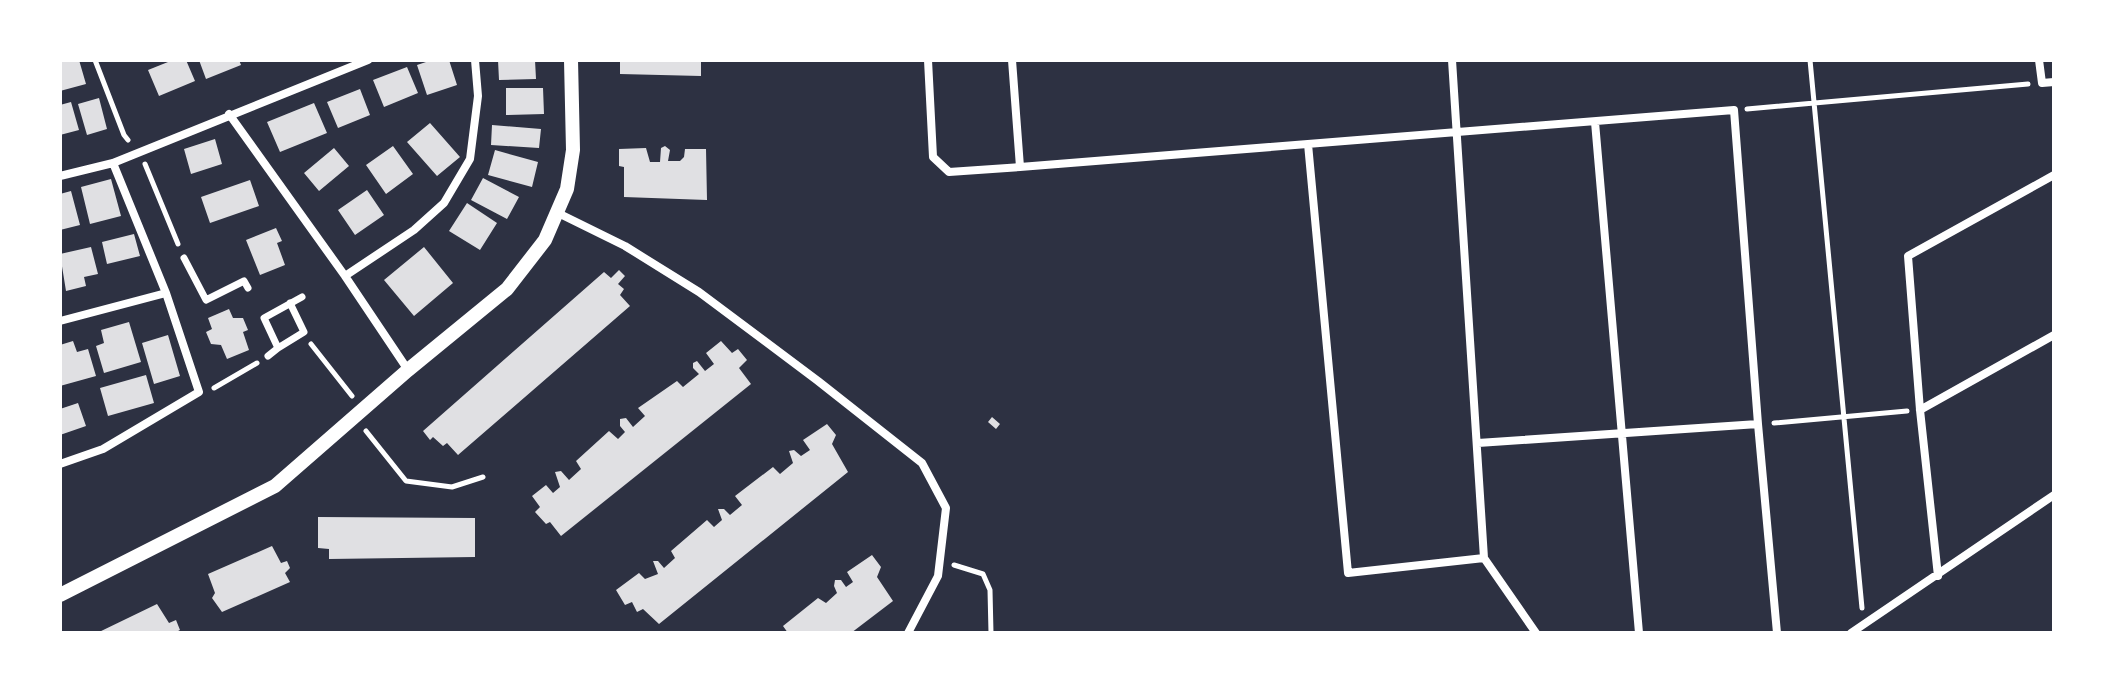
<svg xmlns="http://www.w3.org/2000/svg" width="2114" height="693" font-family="'Titillium Web',sans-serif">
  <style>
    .building { fill: #e0e0e3 }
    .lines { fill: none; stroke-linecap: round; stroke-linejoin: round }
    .path { stroke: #fff; stroke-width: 5 }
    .pedestrian { stroke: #fff; stroke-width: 7 }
    .minor { stroke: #fff; stroke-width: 8 }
    .tertiary { stroke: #fff; stroke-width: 14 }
  </style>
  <rect width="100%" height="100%" fill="#2d3142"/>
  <path class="building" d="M60,60H79L86,84L60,91Z
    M173,60H186L195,81L159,96L148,70Z
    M199,60H239L241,65L206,79Z
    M432,60H449L457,85L427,95L417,65Z
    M498,60H535L536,79L499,80Z
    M620,60H701V76L620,74Z
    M407,67L418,93L384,107L373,80Z
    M506,88H543L544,114L506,115Z
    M360,89L370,115L338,128L327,102Z
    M99,98L107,129L87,135L78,104Z
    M71,102L79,130L60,135V105Z
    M314,103L327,133L280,152L267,122Z
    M430,123L460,157L437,176L407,142Z
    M492,125L541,129L539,148L491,145Z
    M215,139L222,164L191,174L184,149Z
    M393,146L413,174L386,194L366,165Z
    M665,146L670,150L668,161H680L684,157L685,149H706L707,200L624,197V167L619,166V149L646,148L650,162H660L661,148Z
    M334,148L349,166L319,191L304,173Z
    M495,150L538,162L532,187L488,175Z
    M483,178L519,197L507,219L471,200Z
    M111,179L121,216L90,224L81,187Z
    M250,180L259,206L210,223L201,197Z
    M367,190L384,215L355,235L338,210Z
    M71,191L80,225L60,230V194Z
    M467,203L497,223L480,250L449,231Z
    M276,228L282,241L277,243L285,265L260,275L246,240Z
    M134,234L140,256L107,264L102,242Z
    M91,247L98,274L84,277L86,286L66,291L60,254Z
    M424,247L453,283L414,316L384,280Z
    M619,270L625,276L618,284L624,289L620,295L630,306L458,455L447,443L443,446L433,437L430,440L423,431L604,272L611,278Z
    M229,309L233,318H243L248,330L243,332L249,350L227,359L221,345L211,344L206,332L212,329L208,318Z
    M129,322L141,362L104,373L96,346L104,343L101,330Z
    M168,335L180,376L154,384L142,343Z
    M73,341L77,352L88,349L96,376L60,386V345Z
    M721,341L732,353L738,349L747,360L739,368L751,384L561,536L550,522L546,524L535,512L540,507L532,496L546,485L553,493L560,487L555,472L561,471L569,480L581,469L576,461L609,431L618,439L625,432L620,426V419L626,418L633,427L645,416L638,408L677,381L683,387L699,374L693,368V363L697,361L705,371L714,364L706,353Z
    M146,375L154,403L108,416L100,388Z
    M78,403L86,426L60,435V409Z
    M992,417L1000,424L996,429L988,422Z
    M827,424L836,435L832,444L848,472L659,624L643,609L637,612L632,602L625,605L616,590L639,573L645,579L658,574L653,561H658L664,568L675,558L671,551L707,520L714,527L722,520L718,509H724L730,515L742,505L735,496L773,467L780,474L793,463L789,451L794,450L801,456L810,450L803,440Z
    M318,517L475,518V557L329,559V549L318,548Z
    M272,546L281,563L287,561L290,568L285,573L290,582L222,612L212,598L215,593L208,574Z
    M872,555L881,567L877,577L893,601L851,633H788L783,626L818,598L826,603L837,593L834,586L835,580H841L846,587L853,582L847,572Z
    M157,604L169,623L176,620L180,630L174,633H97Z"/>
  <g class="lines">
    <path class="path" d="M95,60L124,135L128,140
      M1810,60L1862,608
      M1747,109L2028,84
      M145,164L178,244
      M311,344L352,396
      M214,388L257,363
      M1774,423L1907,411
      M366,431L406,481L452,487L483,477
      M954,565L983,574L990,590L991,633"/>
    <path class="pedestrian" d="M184,258L206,300L244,281L248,288
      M290,303L304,332L278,348L264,318L302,297
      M268,356L278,348"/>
    <path class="minor" d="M928,60L933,157L949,172L1020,167
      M1012,60L1020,167L1734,110L1758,424L1777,633
      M1452,60L1484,558L1536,633
      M2039,60L2042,83L2054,82
      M229,114L345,276L408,370
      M1595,122L1639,633
      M1308,144L1348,573L1484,558
      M60,176L113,163L368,60
      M558,213L625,246L699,292L818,381L922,463L946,508L938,576L908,633
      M345,276L414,230L444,203L470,159L478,96L475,60
      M60,321L166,293
      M1920,410L2054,335
      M1478,443L1758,424
      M60,464L103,449L199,392L166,293L113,163
      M1938,576L1920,410L1908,256L2054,175
      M1851,633L2054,495"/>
    <path class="tertiary" d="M60,595L275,486L408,370L507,289L545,240L567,189L573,150L571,60"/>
  </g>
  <rect width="2114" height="693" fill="none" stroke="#ffffff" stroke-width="124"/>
</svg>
